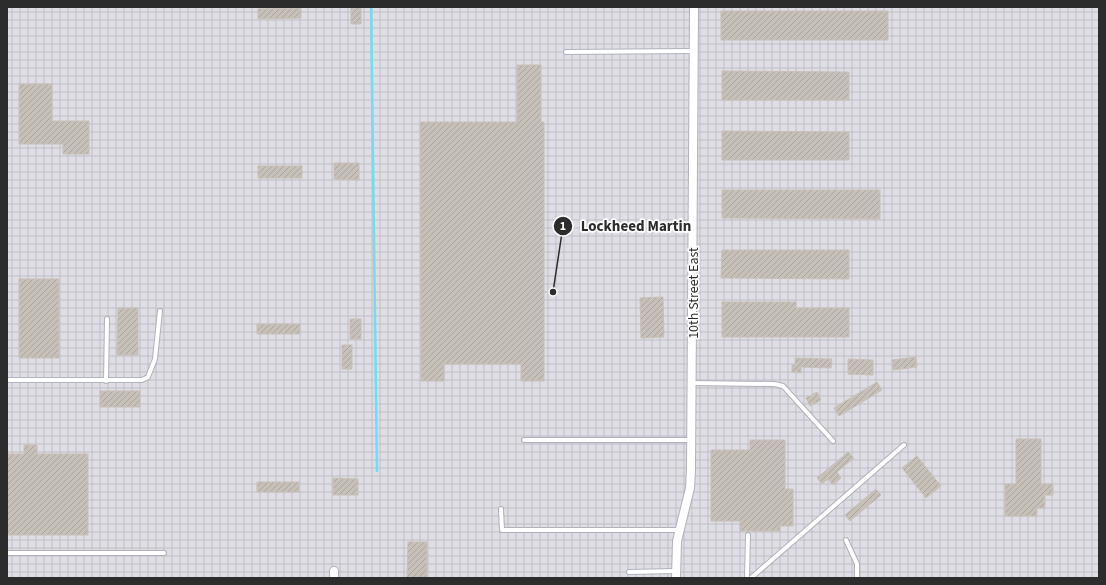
<svg xmlns="http://www.w3.org/2000/svg" width="1106" height="585" font-family="'Source Sans 3',sans-serif">
  <style>
    .industrial { fill: url(#industrial-grid) }
    .lines { fill: none; stroke-linecap: round; stroke-linejoin: round }
    .stream { stroke: #70ddf0; stroke-width: 2.5 }
    .building { fill: url(#building-hatch); stroke: #c9c0b7 }
    .service-casing { stroke: #aeb2bc; stroke-width: 6 }
    .minor-casing { stroke: #aeb2bc; stroke-width: 10 }
    .service { stroke: #fff; stroke-width: 4 }
    .minor { stroke: #fff; stroke-width: 8 }
    .labels { text-anchor: middle; stroke-width: 3.5; stroke-linejoin: round; paint-order: stroke }
    .street-label { font-size: 14px; fill: #2c2c2c; stroke: #fff }
    .leader { fill: none; stroke: #2c2c2c; stroke-width: 1.5 }
    .callout-dot { fill: #2c2c2c; stroke: #fff; stroke-width: 1.5 }
    .mark-label { font-size: 12px; text-anchor: middle; font-weight: bold; fill: #fff }
    .callout-label { font-size: 15px; text-anchor: middle; font-weight: bold; fill: #2c2c2c; stroke: #fff; stroke-width: 3.5; stroke-linejoin: round; paint-order: stroke }
  </style>
  <defs>
    <pattern id="industrial-grid" width="8" height="8" patternUnits="userSpaceOnUse"><rect width="8" height="8" fill="#dfdee6"/><path d="M0 4h8M4 0v8" fill="none" stroke="#c0bfc5"/></pattern>
    <pattern id="building-hatch" width="6" height="6" patternUnits="userSpaceOnUse"><rect width="6" height="6" fill="#c6c0b9"/><path d="M-1 1l2-2M0 6l6-6M5 7l2-2" fill="none" stroke="#aaa59f"/></pattern>
  </defs>
  <rect width="100%" height="100%" fill="#ede5de"/>
  <path class="industrial" d="M7,7H1099V578H7Z"/>
  <g class="lines">
    <path class="stream" d="M371,7L377,471"/>
  </g>
  <path class="building" d="M351,7H361V24H351Z
    M301,8V18L258,19V9Z
    M721,11H888V40H721Z
    M517,65H541V122H544V381H521V364H444V381H421L420,122H517Z
    M722,71L849,72V100H722Z
    M19,84H52V121H89V154H63V144H19Z
    M722,131L849,132V160H722Z
    M334,163H359V180L334,179Z
    M258,166H302V178H258Z
    M722,190H880V219L722,218Z
    M722,250H849V279L721,278Z
    M19,279H59V358H19Z
    M663,297L664,337L641,338L640,298Z
    M722,302H796V308H849V337H722Z
    M118,308H138V355H117Z
    M350,319H361V339H350Z
    M257,324H300V334H257Z
    M342,345H352V369H342Z
    M916,357L917,367L893,370L892,360Z
    M795,358L832,359L831,368L801,367V373L792,372V365H795Z
    M848,359L873,360V375L848,374Z
    M877,382L882,390L839,416L834,408Z
    M100,391H140V407H100Z
    M817,392L821,400L810,406L806,398Z
    M1016,439H1041V484H1053V495H1045V508H1037V516H1005V484H1016Z
    M750,440H785V489H793V526H780V531H740V521H711V450H750Z
    M24,445H37V454H88V535H7V454H24Z
    M848,452L854,458L837,472L841,478L833,485L828,479L822,484L817,478Z
    M917,456L941,486L926,498L902,468Z
    M333,478L358,479V495H333Z
    M257,482H299V492H257Z
    M876,489L881,495L850,521L845,515Z
    M408,542H427V578H407Z"/>
  <g class="lines">
    <g class="service-casing">
      <path id="service" d="M566,52L693,51
        M7,380H142L148,377L155,359L160,311
        M106,381L107,319
        M692,383L774,384L783,386L833,441
        M524,440H691
        M501,509L502,530H679
        M846,540L857,564V578
        M7,553H164
        M629,572L676,571
        M747,578L748,535
        M751,578L904,445"/>
    </g>
    <g class="minor-casing">
      <path id="minor" d="M334,571V578
        M676,578L677,541L690,488L691,470L694,7"/>
    </g>
    <use href="#service" class="service"/>
    <use href="#minor" class="minor"/>
  </g>
  <g class="labels">
    <g class="street-label">
      <text transform="translate(693 293) rotate(-90)" y="5">10th Street East</text>
    </g>
  </g>
  <path class="leader" d="M553 292L563 226"/>
  <g class="callout-dot">
    <circle cx="553" cy="292" r="4"/>
    <circle cx="563" cy="226" r="10"/>
  </g>
  <g class="mark-label">
    <text x="563" y="230">1</text>
  </g>
  <g class="callout-label">
    <text x="636" y="231">Lockheed Martin</text>
  </g>
  <rect width="1106" height="585" fill="none" stroke="#2c2c2c" stroke-width="16"/>
</svg>
